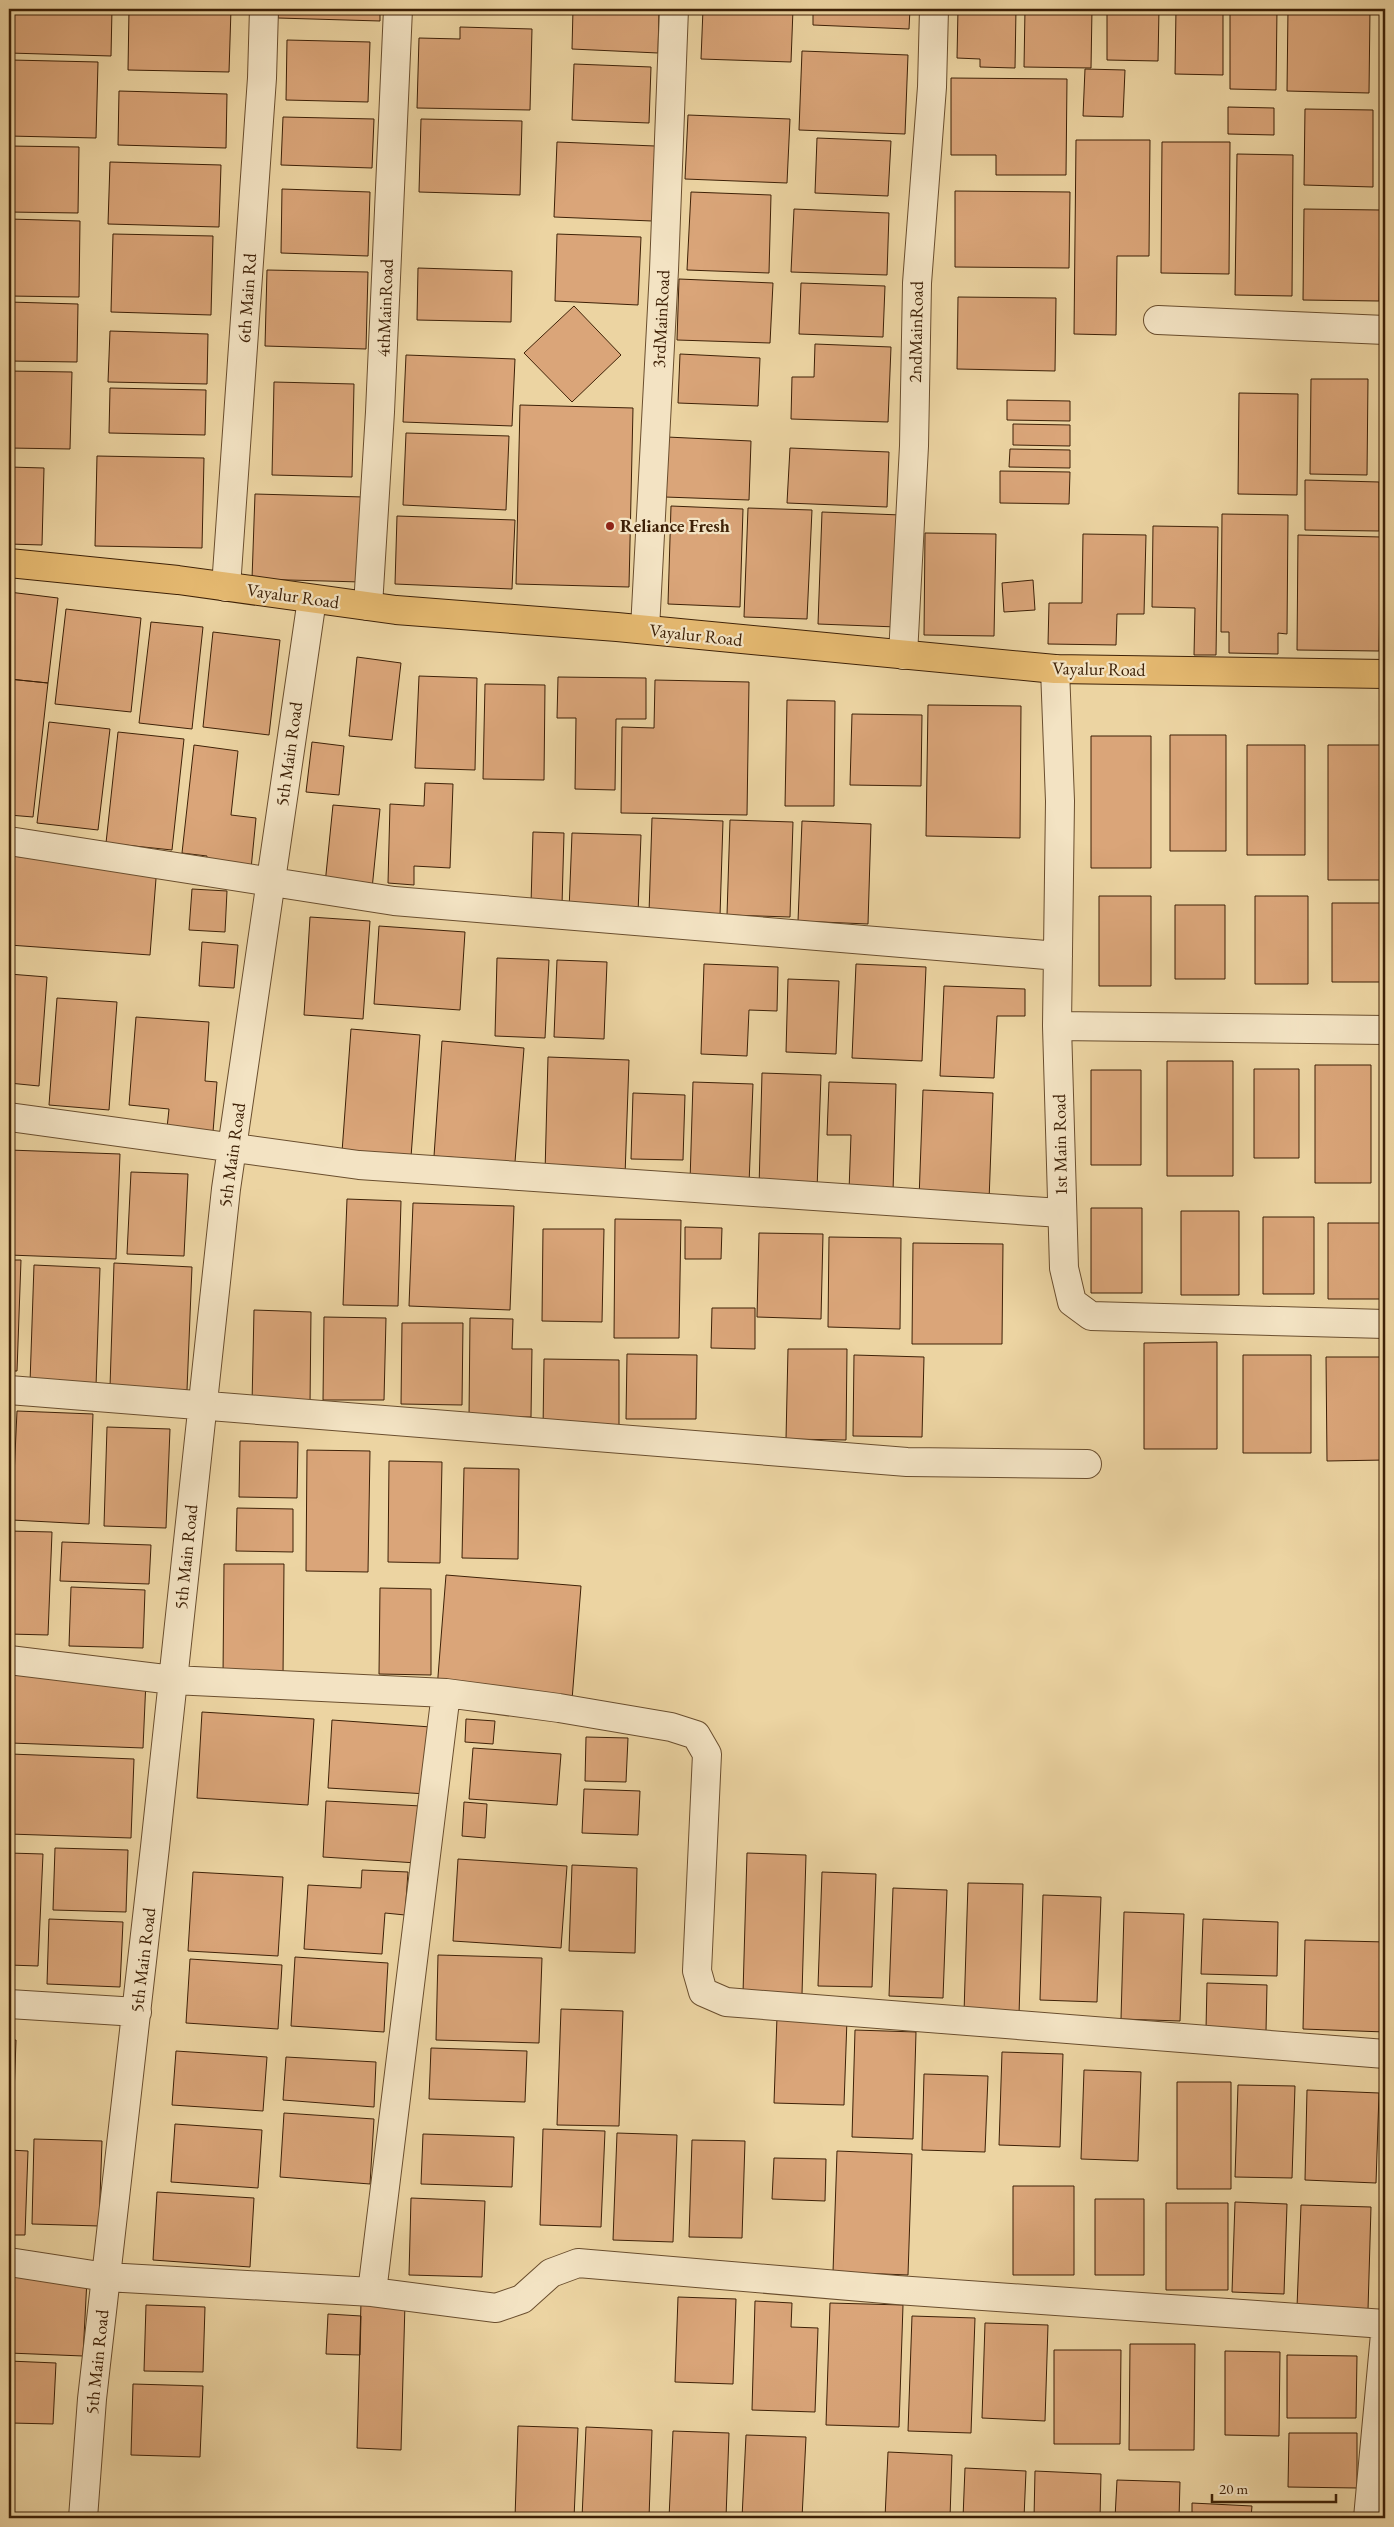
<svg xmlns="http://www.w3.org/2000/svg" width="1394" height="2527" font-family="'EB Garamond',serif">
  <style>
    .building { fill: #daa579; stroke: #3e2107 }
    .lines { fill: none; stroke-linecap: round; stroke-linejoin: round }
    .minor-casing { stroke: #6a4e2e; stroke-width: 30 }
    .major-casing { stroke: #3e2107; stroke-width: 30 }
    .minor { stroke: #f3e3c3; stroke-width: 28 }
    .major { stroke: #e6ba71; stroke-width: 28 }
    .poi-dot { fill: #8f2418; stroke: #f3e3c3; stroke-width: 2 }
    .labels { text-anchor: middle; stroke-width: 4.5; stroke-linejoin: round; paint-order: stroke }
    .street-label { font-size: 18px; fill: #3e2107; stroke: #f3e3c3 }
    .poi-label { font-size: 18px; font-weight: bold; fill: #3e2107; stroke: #f3e3c3; text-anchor: start }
  </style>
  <rect width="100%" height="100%" fill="#ecd4a2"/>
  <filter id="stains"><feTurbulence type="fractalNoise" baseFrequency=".004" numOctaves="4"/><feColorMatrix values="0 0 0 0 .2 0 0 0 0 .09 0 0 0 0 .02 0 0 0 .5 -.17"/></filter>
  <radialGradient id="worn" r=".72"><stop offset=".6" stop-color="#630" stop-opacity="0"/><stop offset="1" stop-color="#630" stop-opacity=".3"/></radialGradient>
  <path class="building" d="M9,9H112L111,56L9,53Z
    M129,9H231L229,72L128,70Z
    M278,9H380V21L278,18Z
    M573,9H659L658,53L572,49Z
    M703,9H793L791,62L701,59Z
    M813,9H910L909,29L813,25Z
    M958,9H1016L1015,68L980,67V59L957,58Z
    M1025,9H1092L1091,68L1024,67Z
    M1107,9H1159L1158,61L1107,60Z
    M1176,9H1223V75L1175,74Z
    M1230,9H1277L1276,90L1230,89Z
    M1288,9H1370L1369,93L1287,91Z
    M460,27L532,29L530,110L417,108L419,38L460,39Z
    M287,40L370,42L368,102L286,100Z
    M802,51L908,55L905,134L799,130Z
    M11,60L98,62L96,138L9,136Z
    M574,64L651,67L649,123L572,120Z
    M1085,69L1125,70L1123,117L1083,116Z
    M951,78L1067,79L1066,175H996V155H951Z
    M119,91L227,94L226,148L118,145Z
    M1228,107L1274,108V135L1228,134Z
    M1305,109L1373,110V187L1304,185Z
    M688,115L790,119L787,183L685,179Z
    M283,117L374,119L372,168L281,165Z
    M421,119L522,121L520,195L419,192Z
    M817,138L891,141L888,196L815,193Z
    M1076,140H1150L1149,256H1117L1116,335L1074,334Z
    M557,142L655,146L652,221L554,217Z
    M1162,142H1230L1229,274L1161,273Z
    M9,146L79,147L78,213L9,212Z
    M1237,154L1293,155L1292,296L1235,295Z
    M110,162L221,165L219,227L108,224Z
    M282,189L370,192L368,256L281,253Z
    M955,191L1070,192L1069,268L955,267Z
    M691,192L771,195L769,273L687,270Z
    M794,209L889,213L887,275L791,272Z
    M1304,209L1380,210L1379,301L1303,300Z
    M9,219L80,221L79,297L9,296Z
    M1385,230V293H1384Z
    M113,234L213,236L211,315L111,312Z
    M557,234L641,237L638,305L555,301Z
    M418,268L512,271L511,322L417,320Z
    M267,270L368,272L366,349L265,346Z
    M679,279L773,283L770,343L677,340Z
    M801,283L885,286L883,337L799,334Z
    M958,297L1056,298L1055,371L957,369Z
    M9,302L78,304L77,362L9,361Z
    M574,306L621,355L572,402L524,353Z
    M110,331L208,334L207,384L108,382Z
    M815,344L891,347L888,422L791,419L792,377H814Z
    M1384,352H1385V484H1382Z
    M680,354L760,358L758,406L678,403Z
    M406,355L515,359L512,426L403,422Z
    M9,371L72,372L70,449L9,448Z
    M1311,379H1368L1367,475L1310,474Z
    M274,382L354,384L352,477L272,475Z
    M110,388L206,390L205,435L109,433Z
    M1239,393L1298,394L1297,495L1238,494Z
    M1007,400L1070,401V421L1007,420Z
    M520,405L633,408L629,587L516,584Z
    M1013,424L1070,425V446L1013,445Z
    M406,433L509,436L506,510L403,505Z
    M667,437L751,441L749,500L665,497Z
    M790,448L889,452L887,507L787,503Z
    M1010,449L1070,450V468L1009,467Z
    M97,456L204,458L202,548L95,546Z
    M9,467L44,468L42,545L9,544Z
    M1000,471L1070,472L1069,504L1000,503Z
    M1305,480L1379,482V531L1305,530Z
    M255,494L364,497L361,582L252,579Z
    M671,506L743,509L740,607L668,604Z
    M748,508L812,510L807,619L744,617Z
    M822,512L901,515L897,627L818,624Z
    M1222,514L1288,515L1287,634L1278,633V654L1229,653V632H1221Z
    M397,516L515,520L512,589L395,584Z
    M1153,526L1218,527L1216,655H1194L1195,608L1152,607Z
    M1384,532H1385V620H1383Z
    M925,533L996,534L994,636L924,635Z
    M1083,534L1146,535L1144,614H1117L1116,645L1048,644L1049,603H1082Z
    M1298,535L1381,537L1379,651L1297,650Z
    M1033,580L1035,610L1004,612L1002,583Z
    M9,592L58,598L48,683L9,679Z
    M66,609L141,618L131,712L55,704Z
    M151,622L203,627L192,729L139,723Z
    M213,632L280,640L269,735L203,727Z
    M357,657L401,663L392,740L349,736Z
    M419,676L477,678L475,770L415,768Z
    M558,677L646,678V719H616L615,790L575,789L576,718H557Z
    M9,679L48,683L33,817L9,815Z
    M655,680L749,682L747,815L621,813L622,727L654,728Z
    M485,684L545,685L544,780L483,779Z
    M787,700L835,701L834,806H785Z
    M928,705L1021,706L1020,838L926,836Z
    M852,714L922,715L921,786L850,785Z
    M49,722L110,729L98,830L37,823Z
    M118,732L184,739L172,850L106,843Z
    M1170,735H1226V851H1170Z
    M1091,736H1151V868H1091Z
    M312,742L344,746L339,795L306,792Z
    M194,745L238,751L231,815L256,818L251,869L206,864L207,856L182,853Z
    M1247,745H1305V855H1247Z
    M1328,745H1385V880H1328Z
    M425,783L453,784L450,868L414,866V885L388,883L390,804L424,806Z
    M333,805L380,809L372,889L325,884Z
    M652,818L723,821L720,916L649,913Z
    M730,820L793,822L790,917L727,915Z
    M802,821L871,824L868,924L798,921Z
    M533,832L564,833L562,905L531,904Z
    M572,833L641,835L638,913L569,911Z
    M9,856L157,866L150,955L9,945Z
    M192,889L227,891L225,932L189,930Z
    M1099,896H1151V986H1099Z
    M1255,896H1308V984H1255Z
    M1332,903H1382V982H1332Z
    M1175,905H1225V979H1175Z
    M310,917L370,921L363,1019L304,1015Z
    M379,926L465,932L460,1010L374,1004Z
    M202,942L238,945L234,988L199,986Z
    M497,958L549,960L545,1038L495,1036Z
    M557,960L607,962L604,1039L554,1037Z
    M704,964L778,967L777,1011L749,1010L747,1056L701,1054Z
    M856,964L926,967L922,1061L852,1058Z
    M9,974L47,977L39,1086L9,1083Z
    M788,979L839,981L836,1054L786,1052Z
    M944,986L1025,989V1016H997L994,1078L940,1076Z
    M57,998L117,1002L109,1110L49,1105Z
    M136,1017L209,1022L205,1081L217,1082L213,1132L167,1128L169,1109L129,1105Z
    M351,1029L420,1035L411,1157L342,1152Z
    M442,1041L524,1048L515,1162L434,1156Z
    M548,1057L629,1060L625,1176L545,1173Z
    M1167,1061H1233V1176H1167Z
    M1315,1065H1371V1183H1315Z
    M1254,1069H1299V1158H1254Z
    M1091,1070H1141V1165H1091Z
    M762,1073L821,1075L817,1190L759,1188Z
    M693,1082L753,1084L749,1184L690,1182Z
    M829,1082L896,1084L893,1192L849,1191L851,1135H827Z
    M923,1090L993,1093L989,1201L919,1199Z
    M633,1093L685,1095L683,1160L631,1159Z
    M9,1150L120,1154L116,1259L9,1255Z
    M131,1172L188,1174L184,1256L127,1254Z
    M347,1199L401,1201L398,1306L343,1305Z
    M413,1203L514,1206L510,1310L409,1306Z
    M1091,1208H1142V1293H1091Z
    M1181,1211H1239V1295H1181Z
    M1263,1217H1314V1294H1263Z
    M615,1219L681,1220L679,1338H614Z
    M1328,1223H1381V1299H1328Z
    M685,1227L722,1228L721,1259H685Z
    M543,1229H604L602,1322L542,1321Z
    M759,1233L823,1234L821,1319L757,1317Z
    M829,1237L901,1238L900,1329L828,1327Z
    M913,1243L1003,1244L1002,1344H912Z
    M9,1260H21L17,1371H9Z
    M114,1263L192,1267L187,1390L110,1387Z
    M34,1265L100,1268L96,1386L30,1383Z
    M712,1308H755V1349L711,1348Z
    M254,1310L311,1312L310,1405L252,1404Z
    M324,1317L386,1318L384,1400H323Z
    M470,1318L513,1319L512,1349H532L531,1417H469Z
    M402,1323H463L462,1405L401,1404Z
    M1217,1342V1449H1144V1343Z
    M788,1349H847L846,1440L786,1439Z
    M627,1354L697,1355L696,1419H626Z
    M854,1355L924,1357L922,1437L853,1436Z
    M1243,1355H1311V1453H1243Z
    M1326,1357H1385V1460L1327,1461Z
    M544,1359L619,1360V1430L543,1429Z
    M17,1411L93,1414L89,1524L12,1520Z
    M107,1427L170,1429L166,1528L104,1526Z
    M240,1441L298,1442L297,1498L239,1497Z
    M307,1450L370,1451L368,1572L306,1571Z
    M389,1461L442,1462L440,1563L388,1562Z
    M464,1468L519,1469L518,1559L462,1558Z
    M237,1508L293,1509V1552L236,1551Z
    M9,1531L52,1532L48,1635L9,1634Z
    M62,1542L151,1545L149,1584L60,1581Z
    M224,1564H284L283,1676L223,1675Z
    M446,1575L581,1586L572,1700L437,1689Z
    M71,1587L145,1590L143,1648L69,1646Z
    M380,1588L431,1589V1675L379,1674Z
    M14,1675L146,1680L143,1748L11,1743Z
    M202,1712L314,1719L308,1805L197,1798Z
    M466,1719L495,1721L493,1744L465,1742Z
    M332,1720L431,1727L427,1794L328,1788Z
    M586,1737L628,1738L626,1782L585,1781Z
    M473,1748L561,1754L557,1805L469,1799Z
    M11,1754L134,1759L131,1838L9,1834Z
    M584,1789L640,1791L638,1835L582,1833Z
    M326,1801L421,1806L417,1863L323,1857Z
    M464,1802L487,1804L485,1838L462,1836Z
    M55,1848L128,1850L126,1912L53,1910Z
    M9,1853L43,1854L38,1966L9,1965Z
    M747,1853L806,1855L802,1994L743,1993Z
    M458,1859L567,1866L561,1948L453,1941Z
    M572,1865L637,1868L635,1953L569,1951Z
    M362,1870L408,1872L405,1915L385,1913L382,1954L304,1949L308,1885L361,1888Z
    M193,1872L283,1877L278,1956L188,1951Z
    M822,1872L876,1874L872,1987L818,1986Z
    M968,1883L1023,1884L1019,2015L964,2013Z
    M893,1888L947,1890L943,1998L889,1996Z
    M1043,1895L1101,1897L1097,2002L1040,2000Z
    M1124,1912L1184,1914L1180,2021L1121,2019Z
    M49,1919L123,1922L120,1987L47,1984Z
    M1203,1919L1278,1922L1277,1976L1201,1974Z
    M1305,1940L1385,1942V2032L1303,2029Z
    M438,1955L542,1958L539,2043L436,2040Z
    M295,1957L388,1963L384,2032L291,2026Z
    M190,1959L282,1965L278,2029L186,2023Z
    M1207,1983L1267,1985L1266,2031L1206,2029Z
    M561,2009L623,2011L619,2126L557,2125Z
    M777,2017L847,2019L844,2105L774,2103Z
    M855,2030L916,2032L913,2139L852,2137Z
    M9,2040H16L13,2124L9,2123Z
    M431,2048L527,2051L525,2102L429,2099Z
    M176,2051L267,2057L263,2111L172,2105Z
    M1002,2052L1063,2054L1060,2147L999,2145Z
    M286,2057L376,2062L374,2107L283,2100Z
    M1084,2070L1141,2072L1138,2161L1081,2159Z
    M924,2074L988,2076L985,2152L922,2150Z
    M1177,2082H1231V2189H1177Z
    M1238,2085L1295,2086L1292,2178L1235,2177Z
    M1307,2090L1379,2093L1376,2183L1305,2180Z
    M284,2113L374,2119L370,2184L280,2177Z
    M175,2124L262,2130L258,2188L171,2182Z
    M543,2129L605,2131L601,2227L540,2225Z
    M617,2133L677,2135L673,2242L613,2240Z
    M423,2134L514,2137L512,2187L421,2184Z
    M34,2139L102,2141L99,2226L32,2224Z
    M692,2140L745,2141L742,2238L689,2237Z
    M9,2150L28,2151L25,2235H9Z
    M837,2151L912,2154L908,2275L833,2272Z
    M774,2158L826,2159L825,2201L772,2199Z
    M1013,2186H1074V2275H1013Z
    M157,2192L254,2198L250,2267L153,2260Z
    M411,2198L485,2201L482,2277L409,2275Z
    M1095,2199H1144V2275H1095Z
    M1235,2202L1287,2204L1284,2294L1232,2292Z
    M1166,2203H1228V2290H1166Z
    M1301,2205L1371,2207L1368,2310L1297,2307Z
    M9,2276L87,2279L83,2356L9,2353Z
    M678,2297L736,2299L733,2384L675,2382Z
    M755,2301L792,2303L791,2327L818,2328L815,2412L752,2410Z
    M361,2302L405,2303L401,2450L357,2448Z
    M830,2303L903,2305L899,2427L826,2425Z
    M146,2305L205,2307L203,2372L144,2371Z
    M328,2314L361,2316L360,2355L326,2354Z
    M912,2316L975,2318L971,2433L908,2431Z
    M985,2323L1048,2325L1045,2421L982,2418Z
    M1130,2344H1195L1194,2450H1129Z
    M1054,2350H1121L1120,2444H1054Z
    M1225,2351L1280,2352L1279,2436L1225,2435Z
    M1287,2355L1357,2356L1356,2418H1287Z
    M9,2361L56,2363L53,2424L11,2423L9,2454Z
    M133,2384L203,2386L200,2457L131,2455Z
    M518,2426L578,2428L574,2518H515Z
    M586,2427L652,2430L649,2518H582Z
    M673,2431L729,2433L726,2518H669Z
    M1289,2433H1357V2488L1288,2487Z
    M746,2435L806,2437L802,2518H742Z
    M888,2452L952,2455L950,2518H885Z
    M965,2468L1026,2471L1024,2518H963Z
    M1035,2471L1101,2474L1100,2518H1034Z
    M1117,2480L1180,2482L1179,2518H1115Z
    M1192,2503L1252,2506L1251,2518H1192Z"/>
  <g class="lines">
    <g class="minor-casing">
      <path id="minor" d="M1158,320L1385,330
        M226,587L262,78L264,9
        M368,606L380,412L398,9
        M645,629L664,270L674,9
        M903,655L914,446L917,283L932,87L934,9
        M1055,669L1060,801L1057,1026L1064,1268L1072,1302L1091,1316L1385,1324
        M9,841L394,901L1058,956
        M1057,1026L1385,1030
        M9,1117L359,1165L1061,1213
        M9,1390L907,1462L1087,1464
        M9,1660L173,1680L446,1693L372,2292L106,2277L9,2262
        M446,1693L559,1708L671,1727L696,1735L707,1754L697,1971L703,1992L726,2002L1385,2054
        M9,2004L137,2012
        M372,2292L496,2308L522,2299L551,2273L578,2263L897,2290L1385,2324
        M83,2518L92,2399L155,1847L226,1189L312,599
        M1368,2518L1385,2334"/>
    </g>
    <g class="major-casing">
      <path id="major" d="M9,563L178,580L396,610L617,627L1055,669L1385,674"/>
    </g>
    <use href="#minor" class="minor"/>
    <use href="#major" class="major"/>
  </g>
  <circle class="poi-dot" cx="610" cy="526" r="5"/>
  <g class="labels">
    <g class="street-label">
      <text transform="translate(247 298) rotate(-86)" y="6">6th Main Rd</text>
      <text transform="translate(385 308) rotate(-88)" y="6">4thMainRoad</text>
      <text transform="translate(661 319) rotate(-87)" y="6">3rdMainRoad</text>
      <text transform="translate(916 332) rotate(-89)" y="6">2ndMainRoad</text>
      <text transform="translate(293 596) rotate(8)" y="6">Vayalur Road</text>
      <text transform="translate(696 635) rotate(6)" y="6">Vayalur Road</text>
      <text transform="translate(1099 669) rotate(1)" y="6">Vayalur Road</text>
      <text transform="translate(289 754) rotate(-82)" y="6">5th Main Road</text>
      <text transform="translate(1060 1145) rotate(-91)" y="6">1st Main Road</text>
      <text transform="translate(232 1155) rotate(-82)" y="6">5th Main Road</text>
      <text transform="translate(186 1557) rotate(-84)" y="6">5th Main Road</text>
      <text transform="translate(143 1960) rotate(-83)" y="6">5th Main Road</text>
      <text transform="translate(97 2362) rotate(-84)" y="6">5th Main Road</text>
    </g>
    <g class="poi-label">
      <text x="620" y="532">Reliance Fresh</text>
    </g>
  </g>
  <rect width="1394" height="2527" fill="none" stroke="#ecd4a2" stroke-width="30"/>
  <rect x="10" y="10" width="1374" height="2507" fill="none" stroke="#3e2107" stroke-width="2.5"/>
  <rect x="15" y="15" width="1364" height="2497" fill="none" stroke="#3e2107"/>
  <path d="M1212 2494v8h124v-8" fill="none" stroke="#3e2107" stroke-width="2.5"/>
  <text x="1219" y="2494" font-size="15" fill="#3e2107" stroke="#f3e3c3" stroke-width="4" paint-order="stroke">20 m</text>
  <rect width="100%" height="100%" filter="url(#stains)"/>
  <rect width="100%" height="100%" fill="url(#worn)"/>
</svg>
